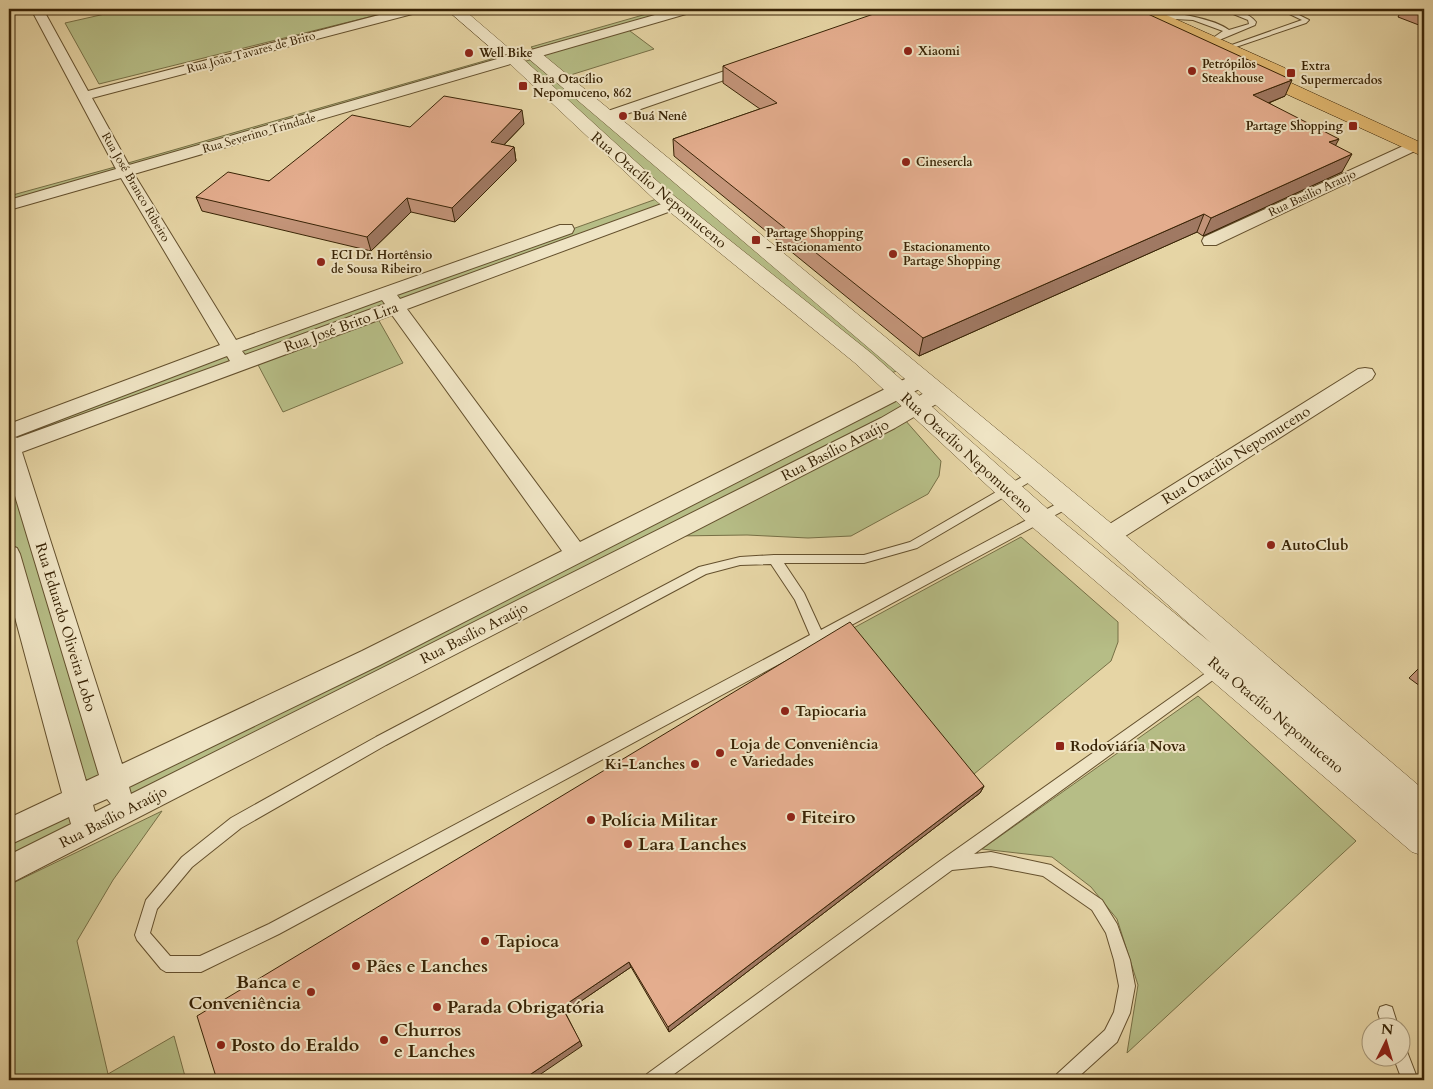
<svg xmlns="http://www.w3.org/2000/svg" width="1433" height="1089" font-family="Cardo,serif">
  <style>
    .green { fill: #b6bd86; stroke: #777046 }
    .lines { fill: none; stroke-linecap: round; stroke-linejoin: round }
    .service-casing { stroke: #64502d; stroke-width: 2 }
    .minor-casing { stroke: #64502d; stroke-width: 2 }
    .tertiary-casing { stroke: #64502d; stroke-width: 1 }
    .primary-casing { stroke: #382305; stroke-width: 1 }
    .service { fill: #efe4c4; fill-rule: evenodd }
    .minor { fill: #efe4c4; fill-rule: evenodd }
    .tertiary { fill: #efe4c4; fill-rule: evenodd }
    .primary { fill: #e3ba72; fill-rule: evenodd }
    .wall { fill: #c4957a; stroke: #382305 }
    .shaded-wall { fill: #a07963; stroke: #382305 }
    .building { fill: #e4ad8e; stroke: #382305 }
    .poi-dot { fill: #8f2418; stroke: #efe4c4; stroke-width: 2 }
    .labels { text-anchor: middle; stroke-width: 4; stroke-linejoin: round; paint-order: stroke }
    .far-poi-label { font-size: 12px; font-weight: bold; fill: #382305; stroke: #efe4c4; text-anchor: start }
    .far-street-label { font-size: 12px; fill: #382305; stroke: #efe4c4 }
    .street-label { font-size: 15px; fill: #382305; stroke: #efe4c4 }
    .poi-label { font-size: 15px; font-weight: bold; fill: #382305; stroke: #efe4c4; text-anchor: start }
    .near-poi-label { font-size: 18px; font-weight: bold; fill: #382305; stroke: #efe4c4; text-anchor: start }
  </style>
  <rect width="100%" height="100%" fill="#e6d5a5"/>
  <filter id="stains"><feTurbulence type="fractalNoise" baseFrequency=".004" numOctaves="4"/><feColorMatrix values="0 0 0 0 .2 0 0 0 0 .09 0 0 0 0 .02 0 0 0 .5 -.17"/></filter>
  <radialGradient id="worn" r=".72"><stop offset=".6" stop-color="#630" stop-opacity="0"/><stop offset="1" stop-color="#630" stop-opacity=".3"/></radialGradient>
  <path class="green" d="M127,9H401L99,84L65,23Z
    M664,9H686L537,52L531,47Z
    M626,28L654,49L564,77L537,54Z
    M498,57L502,60L131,168L128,163Z
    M530,60L901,369L887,375L663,188L518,63Z
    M115,167L119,172L9,204V196Z
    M662,197L671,204L401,304L393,293Z
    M383,297L391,307L242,359L236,346Z
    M378,319L403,363L283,412L256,361Z
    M226,352L233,363L18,443L14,432Z
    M896,397L910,407L126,803L120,783Z
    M905,420L941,461L939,476L928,494L851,536L808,538L747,535L676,536Z
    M9,460L103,773L81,785L9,526Z
    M1021,537L1118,622V642L1111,661L974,774L848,631Z
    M1198,696L1356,841L1127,1053L1138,985L1117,919L1091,887L1052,857L982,849Z
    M75,808L78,826L9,861V841Z
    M162,811L113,880L77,941L108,1074L174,1036L186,1080H9V885Z"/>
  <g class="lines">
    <g class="service-casing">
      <path id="service" d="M1221,9C1232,8 1249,13 1256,22L1255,25L1212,43L1209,41L1210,40L1223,31L1193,20L1157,18L1154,16C1167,8 1217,20 1229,30L1249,24L1248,20Z
        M1279,9H1287L1309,20L1306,23L1230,49H1226V47L1302,20Z
        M1034,470L1038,471L1039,474L1038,477L917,548L864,563H784L804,593L821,630L1064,500H1072L1073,503L1072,506L279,934L201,972H166L161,969L137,940L135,935L146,900L182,857L231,818L376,737L699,567L740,557L774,555H864L910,542ZM771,564L795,600L810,635L269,924L200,956H170L150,933L157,909L192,867L241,828L386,745L706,574L740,565Z
        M1220,663L1224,664L1226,668L1224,672L974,854L991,852L1051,865L1102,900L1117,924L1130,960L1135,986L1130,1013L1117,1042L1075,1080H1055L1057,1074L1105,1030L1114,1012L1119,986L1114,960L1106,933L1092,910L1043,876L991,866L952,870L666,1080H645L647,1074L944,858Z
        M1386,1005L1392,1007L1398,1026H1382L1378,1013L1380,1007Z
        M1400,1047L1406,1049L1418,1080H1402L1393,1056H1400Z"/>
    </g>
    <g class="minor-casing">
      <path id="minor" d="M31,9H43L88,91L402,9H422L420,12L92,98L129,165L504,57L509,56L516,60L514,63L134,174L236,340L560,225H572L574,229L572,233L397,295L400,299L667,202H679L681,205L679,208L407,309L580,542L915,374L922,372L929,374L932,379L929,384L380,665L129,787L131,794L881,418L931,389L938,387L945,389L948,394L945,399L895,428L9,884V855L71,824L69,817L9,845V818L62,793L9,595V545L17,548L20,554L86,781L99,775L9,476V424L220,345L121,178L9,210V200L116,169ZM382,300L385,304L245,355L242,351ZM392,315L562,551L362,651L122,764L22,452ZM227,356L230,361L17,438L15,437ZM107,799L111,804L95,812L93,805Z
        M676,9H695L693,12L541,56H531L529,53L531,50Z
        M751,62L756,63L758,66L756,69L612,119H602L600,116L602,113Z
        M1414,141L1419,143L1422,146L1419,149L1216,245H1204L1202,241L1204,237Z
        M1365,368L1372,369L1375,374L1372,379L1116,542L1108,545L1100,542L1097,536L1100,530L1358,369Z"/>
    </g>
    <g class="tertiary-casing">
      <path id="tertiary" d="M446,9H463L512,51L510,54H498Z
        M535,51L541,53L1118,529L1424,790V856L1412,852L1031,526L855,363L654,199L507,61L509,57H521L668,191L871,353L1051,512L1211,643L1098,543L529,59L527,56L529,53Z"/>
    </g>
    <g class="primary-casing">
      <path id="primary" d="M1133,9H1153L1285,68L1287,72L1285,76H1276L1424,144V157L1249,77L1247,73L1249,69H1258L1136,12Z"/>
    </g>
    <use href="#service" class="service"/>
    <use href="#minor" class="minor"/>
    <use href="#tertiary" class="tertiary"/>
    <use href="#primary" class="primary"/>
  </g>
  <path class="wall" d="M1402,9H1424V27L1398,17Z
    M723,66L1285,96L1269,103L1335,146L1342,172L1203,236L1197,232L919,356L674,156L673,139L760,109L723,83Z
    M524,124L504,145L514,147L516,161L455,222L411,212L371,251L202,211L196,197Z
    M1424,663V689L1409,678Z
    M984,786L980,793L669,1032L631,967L565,1012L582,1046L217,1080Z"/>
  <path class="shaded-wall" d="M1292,80L1285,96L1246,112L1253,95Z
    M522,110L524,124L493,156L491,142Z
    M1339,139L1330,156L1329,142Z
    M514,147L516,161L455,222L452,208Z
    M1352,154L1342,172L1203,236L1211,218Z
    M407,198L411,212L371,251L367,237Z
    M1204,214L1197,232L919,356L923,338Z
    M984,786L980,793L669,1032L668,1027Z
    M629,962L631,967L565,1012L562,1007Z
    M580,1041L582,1046L532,1080H522Z"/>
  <path class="building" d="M888,9H1137L1292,80L1253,95L1339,139L1329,142L1352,154L1211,218L1204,214L923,338L673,139L777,103L723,66Z
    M444,96L522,110L491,142L514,147L452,208L407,198L367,237L196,197L228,172L269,181L352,115L410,127Z
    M850,622L984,786L668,1027L629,962L562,1007L580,1041L522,1080H217L197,1016Z"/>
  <g class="poi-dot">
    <circle cx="908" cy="51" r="5"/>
    <circle cx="469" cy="53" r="5"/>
    <circle cx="1192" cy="71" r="5"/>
    <rect x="1286" y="68" width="10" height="10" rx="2.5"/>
    <rect x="518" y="81" width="10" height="10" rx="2.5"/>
    <circle cx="623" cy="116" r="5"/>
    <rect x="1348" y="121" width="10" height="10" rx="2.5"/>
    <circle cx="906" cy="162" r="5"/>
    <rect x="751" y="235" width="10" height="10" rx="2.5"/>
    <circle cx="893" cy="254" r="5"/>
    <circle cx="321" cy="262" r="5"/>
    <circle cx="1271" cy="545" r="5"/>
    <circle cx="785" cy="711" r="5"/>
    <rect x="1055" y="741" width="10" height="10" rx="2.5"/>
    <circle cx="720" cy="753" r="5"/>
    <circle cx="695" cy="764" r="5"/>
    <circle cx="791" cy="817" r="5"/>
    <circle cx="591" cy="820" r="5"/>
    <circle cx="628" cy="844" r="5"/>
    <circle cx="485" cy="941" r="5"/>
    <circle cx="356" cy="966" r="5"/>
    <circle cx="311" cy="992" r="5"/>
    <circle cx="437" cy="1007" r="5"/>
    <circle cx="384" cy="1040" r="5"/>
    <circle cx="221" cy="1045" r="5"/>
  </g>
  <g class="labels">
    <g class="far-poi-label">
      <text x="918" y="55">Xiaomi</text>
      <text x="479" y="57">Well Bike</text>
      <text x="1202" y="68">Petrópilos<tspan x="1202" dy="14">Steakhouse</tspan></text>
      <text x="1301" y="70">Extra<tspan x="1301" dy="14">Supermercados</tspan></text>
      <text x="533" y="83">Rua Otacílio<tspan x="533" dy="14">Nepomuceno, 862</tspan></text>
      <text x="633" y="120">Buá Nenê</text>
      <text x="1343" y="130" text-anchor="end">Partage Shopping</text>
      <text x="916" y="166">Cinesercla</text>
      <text x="766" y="237">Partage Shopping<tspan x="766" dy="14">- Estacionamento</tspan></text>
      <text x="903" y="251">Estacionamento<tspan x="903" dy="14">Partage Shopping</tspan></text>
      <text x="331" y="259">ECI Dr. Hortênsio<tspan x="331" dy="14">de Sousa Ribeiro</tspan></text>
    </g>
    <g class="far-street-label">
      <text transform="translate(251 52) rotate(-15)" y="4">Rua João Tavares de Brito</text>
      <text transform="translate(259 133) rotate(-16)" y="4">Rua Severino Trindade</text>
      <text transform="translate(136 187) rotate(60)" y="4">Rua José Branco Ribeiro</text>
      <text transform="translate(1312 193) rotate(-25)" y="4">Rua Basilio Araujo</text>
    </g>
    <g class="street-label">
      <text transform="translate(659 190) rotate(40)" y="5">Rua Otacílio Nepomuceno</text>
      <text transform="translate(341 327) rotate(-20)" y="5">Rua José Brito Lira</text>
      <text transform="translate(835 450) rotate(-27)" y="5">Rua Basílio Araújo</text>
      <text transform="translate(967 453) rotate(42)" y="5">Rua Otacílio Nepomuceno</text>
      <text transform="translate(1236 455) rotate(-32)" y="5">Rua Otacilio Nepomuceno</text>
      <text transform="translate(66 627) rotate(73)" y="5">Rua Eduardo Oliveira Lobo</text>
      <text transform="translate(474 633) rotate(-27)" y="5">Rua Basílio Araújo</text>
      <text transform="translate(1276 715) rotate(40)" y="5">Rua Otacílio Nepomuceno</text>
      <text transform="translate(113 817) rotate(-27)" y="5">Rua Basílio Araújo</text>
    </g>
    <g class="poi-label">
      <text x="1281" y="550">AutoClub</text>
      <text x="795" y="716">Tapiocaria</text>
      <text x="730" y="749">Loja de Conveniência<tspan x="730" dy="17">e Variedades</tspan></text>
      <text x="1070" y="751">Rodoviária Nova</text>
      <text x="685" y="769" text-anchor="end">Ki-Lanches</text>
    </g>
    <g class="near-poi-label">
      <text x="801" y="823">Fiteiro</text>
      <text x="601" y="826">Polícia Militar</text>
      <text x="638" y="850">Lara Lanches</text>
      <text x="495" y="947">Tapioca</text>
      <text x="366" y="972">Pães e Lanches</text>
      <text x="301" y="988" text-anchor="end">Banca e<tspan x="301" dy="21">Conveniência</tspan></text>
      <text x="447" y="1013">Parada Obrigatória</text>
      <text x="394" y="1036">Churros<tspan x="394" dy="21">e Lanches</tspan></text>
      <text x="231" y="1051">Posto do Eraldo</text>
    </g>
  </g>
  <rect width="1433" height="1089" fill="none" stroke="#e6d5a5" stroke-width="30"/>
  <rect x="10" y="10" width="1413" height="1069" fill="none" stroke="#382305" stroke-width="2.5"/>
  <rect x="15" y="15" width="1403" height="1059" fill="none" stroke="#382305"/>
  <g transform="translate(1386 1042) rotate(5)"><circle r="24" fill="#efe4c4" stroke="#a69778"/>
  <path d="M0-4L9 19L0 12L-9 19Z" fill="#8f2418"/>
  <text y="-8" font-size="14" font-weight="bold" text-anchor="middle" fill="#382305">N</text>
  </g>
  <rect width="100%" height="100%" filter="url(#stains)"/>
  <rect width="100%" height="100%" fill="url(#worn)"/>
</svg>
